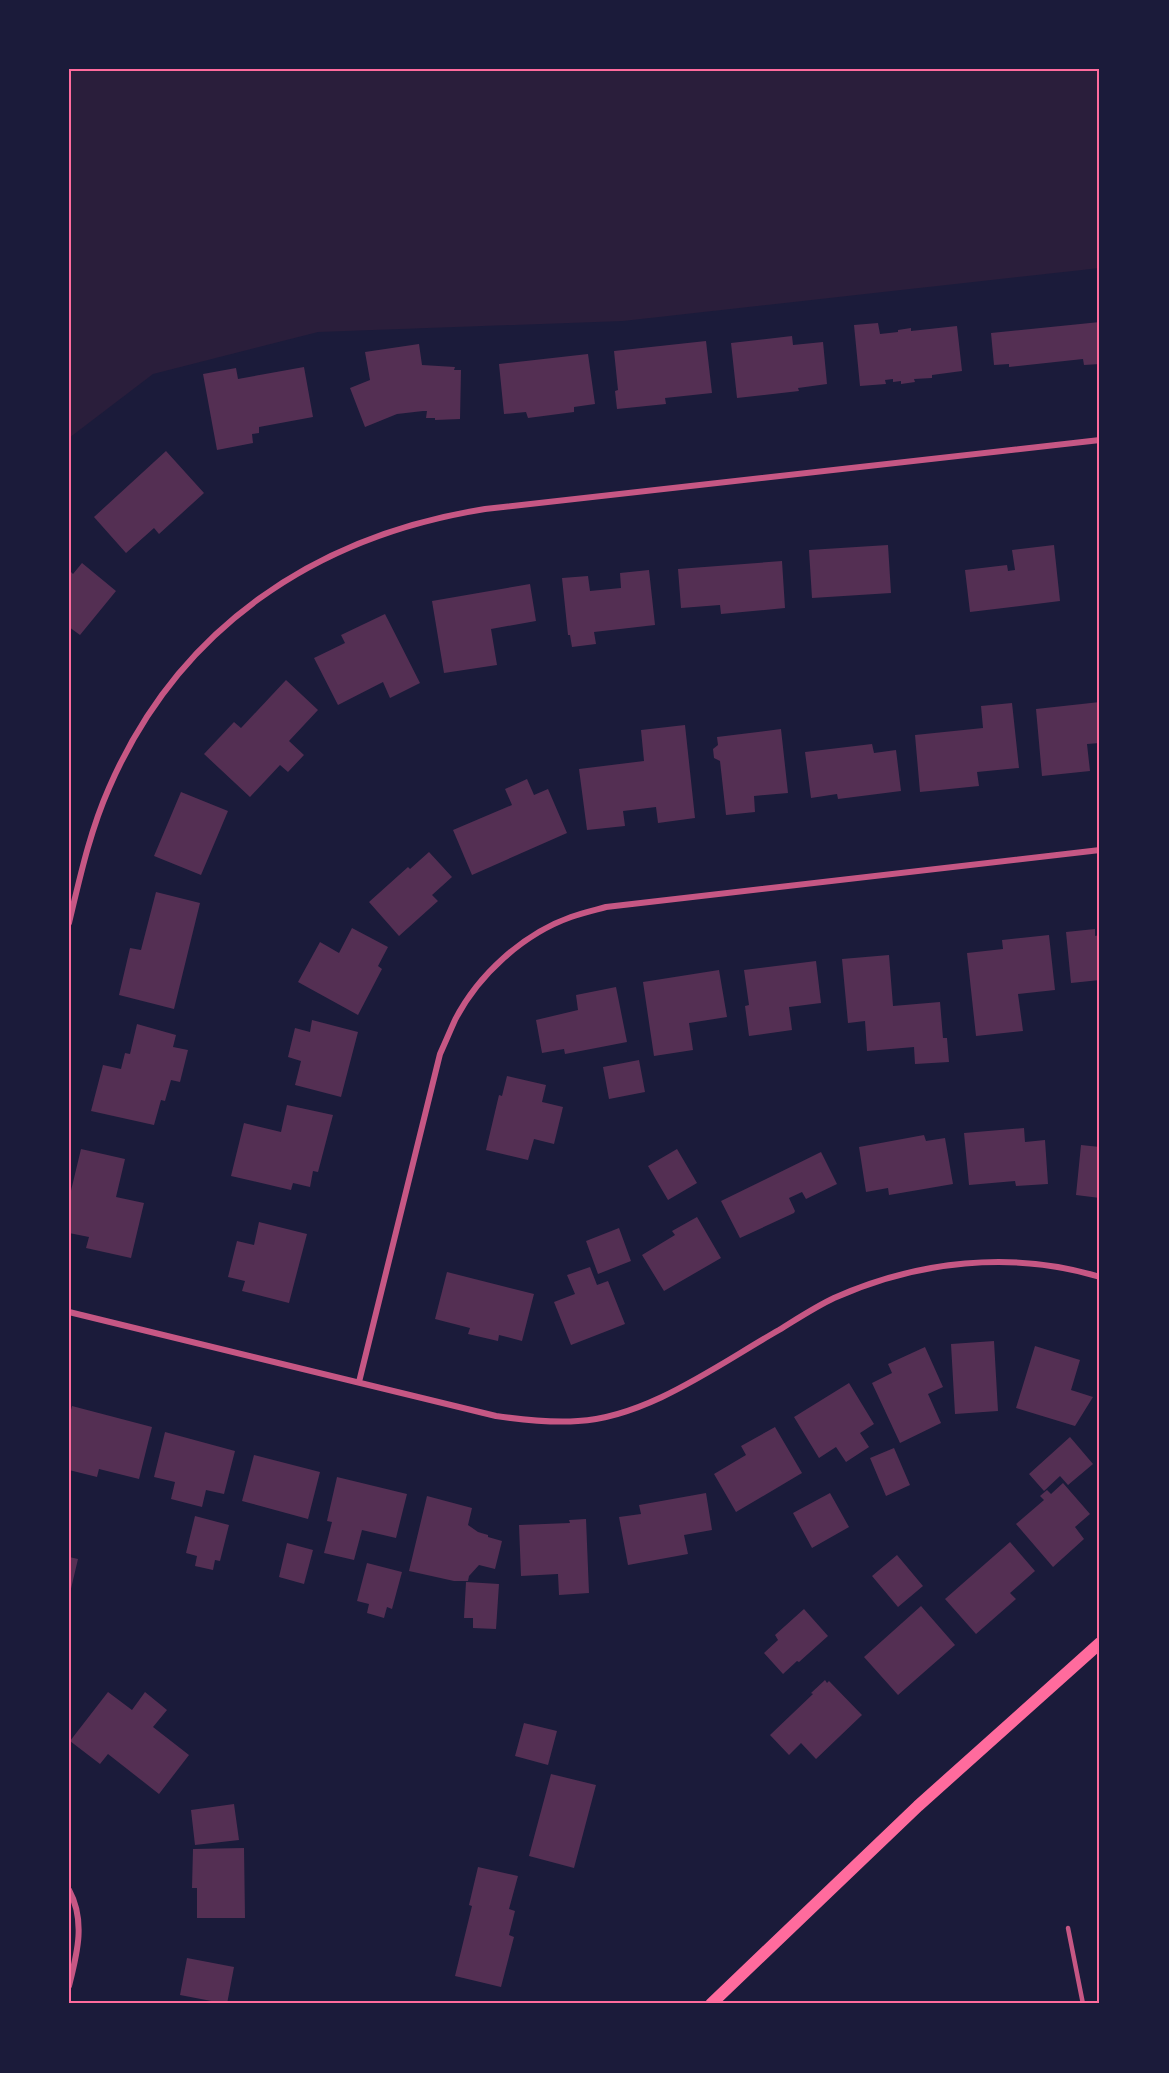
<svg xmlns="http://www.w3.org/2000/svg" width="1169" height="2073" font-family="Cabin,sans-serif">
  <style>
    .green { fill: #2a1e3b }
    .building { fill: #542f53 }
    .lines { fill: none; stroke-linecap: round; stroke-linejoin: round }
    .service { stroke: #c65784; stroke-width: 4.5 }
    .minor { stroke: #c65784; stroke-width: 6 }
    .secondary { stroke: #ff6b9d; stroke-width: 12 }
    .neatline { fill: none; stroke: #ff6b9d; stroke-width: 2 }
  </style>
  <rect width="100%" height="100%" fill="#1b1b3a"/>
  <path class="green" d="M69,69H1100V268L623,321L318,332L153,374L69,438Z"/>
  <path class="building" d="M1100,322V364L1084,365L1083,359L1009,367V364L994,365L991,333Z
    M878,323L880,334L898,332V330L911,328V331L957,326L962,371L932,375V378L914,379L915,382L901,384V381L893,382V379L885,380L886,384L860,386L854,325Z
    M792,336L793,345L823,342L827,384L798,388L799,391L737,398L731,343Z
    M706,341L712,393L665,398L666,404L617,409L615,391L618,390L614,351Z
    M419,344L422,365L455,367L454,370H461L460,419L435,420V418H426L427,411H423L397,414L365,427L350,388L370,380L365,352Z
    M588,354L595,404L574,407V412L528,418L526,412L504,414L499,364Z
    M304,367L313,417L259,427V433L252,434L253,443L217,450L203,374L236,368L238,379Z
    M166,451L204,493L159,534L154,528L126,553L94,517Z
    M888,545L891,593L812,598L809,550Z
    M1054,545L1060,601L970,612L965,570L1007,565L1008,571L1015,570L1012,550Z
    M782,561L785,608L721,614L720,605L681,608L678,569Z
    M82,563L116,591L80,635L69,627V570L73,574Z
    M649,570L655,625L594,632L596,644L572,647L570,635H568L562,578L588,576L590,591L621,588L620,573Z
    M530,584L536,621L491,629L497,665L444,673L432,601Z
    M385,614L420,683L390,698L383,682L338,705L314,658L345,643L341,635Z
    M286,680L318,710L289,741L304,755L288,772L280,765L250,797L204,754L234,722L241,728Z
    M1100,702V743L1087,744L1090,771L1042,776L1036,709Z
    M1012,703L1019,768L977,772L979,786L920,792L915,735L983,728L981,706Z
    M685,725L695,818L658,823L656,807L623,811L625,826L587,830L579,769L644,761L641,730Z
    M781,729L788,793L754,796L755,812L726,815L720,761L714,758L713,749L718,745L717,737Z
    M872,744L874,753L896,750L901,791L838,799L837,794L811,798L805,752Z
    M527,779L534,795L548,789L567,833L472,875L453,830L512,805L505,789Z
    M181,792L228,811L201,875L154,856Z
    M429,852L452,877L432,895L438,901L399,936L369,902L408,867L410,869Z
    M156,892L200,903L174,1009L119,995L130,948L141,950Z
    M352,928L388,947L378,966L382,969L358,1015L298,982L320,942L339,953Z
    M1095,929V936L1100,935V980L1071,983L1066,932Z
    M1049,935L1055,990L1018,994L1023,1031L976,1036L967,953L1003,949L1002,940Z
    M889,955L893,1006L940,1002L943,1038H947L949,1062L915,1064L914,1047L867,1051L865,1021L848,1023L842,959Z
    M816,961L821,1003L789,1007L792,1030L749,1036L745,1006L749,1005L744,970Z
    M719,970L727,1017L689,1023L693,1050L654,1056L643,982Z
    M616,987L627,1042L565,1054L564,1049L542,1053L536,1020L578,1010L576,995Z
    M312,1020L358,1032L341,1097L295,1085L301,1061L288,1057L295,1028L310,1032Z
    M137,1024L176,1035L173,1047L188,1050L180,1082L171,1080L165,1101L161,1100L154,1125L91,1111L103,1065L121,1069L125,1053L130,1054Z
    M639,1060L645,1092L609,1099L603,1067Z
    M507,1076L546,1085L542,1102L563,1107L554,1144L534,1139L528,1160L486,1150L499,1095L502,1096Z
    M287,1105L333,1115L318,1172L313,1171L310,1187L293,1183L291,1190L231,1176L244,1123L281,1132Z
    M1024,1128L1025,1142L1045,1140L1048,1184L1016,1186L1015,1181L969,1185L964,1133Z
    M924,1135L926,1141L945,1138L953,1184L889,1195L888,1188L866,1192L859,1147Z
    M1081,1145L1100,1147V1198L1076,1195Z
    M81,1149L125,1159L116,1197L144,1203L131,1258L86,1248L89,1237L69,1233V1199Z
    M677,1149L697,1183L668,1200L648,1166Z
    M821,1152L837,1184L806,1199L802,1192L789,1198L795,1211L794,1213L740,1238L721,1201Z
    M697,1217L721,1258L664,1291L642,1255L675,1235L672,1231Z
    M259,1222L307,1234L289,1303L242,1291L245,1281L228,1277L237,1241L254,1245Z
    M619,1228L631,1261L598,1274L586,1241Z
    M590,1267L597,1285L608,1281L625,1324L571,1345L554,1302L575,1294L567,1275Z
    M447,1272L534,1294L522,1341L499,1335L498,1341L468,1334L470,1328L435,1319Z
    M994,1341L998,1411L955,1414L951,1344Z
    M1035,1346L1080,1360L1071,1390L1093,1397L1075,1426L1016,1408Z
    M925,1347L943,1387L928,1394L941,1423L900,1443L872,1383L892,1373L888,1364Z
    M849,1383L874,1424L860,1433L869,1447L846,1462L836,1447L819,1458L794,1417Z
    M72,1406L152,1427L139,1479L99,1469L97,1477L69,1470V1417Z
    M775,1427L802,1473L736,1512L714,1474L746,1455L741,1446Z
    M165,1432L235,1451L224,1494L206,1490L202,1507L171,1499L175,1482L154,1477Z
    M1070,1437L1093,1464L1068,1485L1060,1476L1044,1491L1029,1474Z
    M894,1448L910,1485L886,1496L870,1458Z
    M254,1455L320,1472L308,1519L242,1501Z
    M337,1477L407,1494L396,1538L362,1530L354,1560L324,1553L332,1522L327,1521Z
    M1063,1483L1090,1514L1075,1527L1084,1539L1053,1567L1016,1524L1044,1500L1040,1496L1047,1490L1051,1494Z
    M706,1493L712,1530L684,1535L688,1554L628,1565L619,1517L641,1514L639,1505Z
    M830,1493L849,1527L812,1548L793,1513Z
    M427,1496L472,1508L468,1525L478,1532L488,1535V1537L502,1541L495,1569L479,1565L469,1576L468,1581H454L409,1571Z
    M195,1516L229,1525L220,1561L215,1560L213,1570L195,1566L197,1556L186,1553Z
    M586,1519L589,1593L559,1595L558,1574L521,1576L519,1525L570,1523L569,1520Z
    M1010,1542L1035,1571L1010,1593L1016,1599L976,1634L945,1599Z
    M287,1543L313,1550L304,1584L279,1577Z
    M897,1555L923,1586L898,1607L872,1576Z
    M69,1557L78,1559L70,1593H69Z
    M367,1563L402,1572L392,1609L387,1607L384,1618L367,1613L369,1604L357,1601Z
    M466,1582L499,1584L496,1629L473,1628V1618H464Z
    M921,1606L955,1645L898,1695L864,1657Z
    M804,1609L828,1636L799,1662L797,1661L783,1674L764,1653L778,1640L775,1635Z
    M825,1680L827,1683L829,1681L862,1715L816,1759L801,1743L789,1755L770,1735L813,1694L811,1693Z
    M108,1692L132,1710L145,1692L167,1710L153,1727L189,1755L159,1794L108,1754L100,1764L70,1741Z
    M524,1723L557,1731L548,1765L515,1756Z
    M551,1774L596,1785L574,1868L529,1856Z
    M234,1804L239,1840L195,1845L191,1810Z
    M244,1848L245,1918H197V1888H192L193,1849Z
    M478,1867L518,1876L509,1909L515,1911L509,1935L514,1937L501,1987L455,1976L472,1906L469,1905Z
    M187,1958L234,1967L227,2004L180,1995Z"/>
  <g class="lines">
    <path class="service" d="M1068,1928L1083,2004"/>
    <path class="minor" d="M69,923C80,877 90,831 109,788C178,628 315,536 485,509L1100,440
      M69,1312L496,1416C524,1420 550,1423 578,1421C648,1417 719,1364 779,1330C797,1319 815,1307 834,1298C917,1261 1012,1250 1100,1277
      M359,1382L440,1054C445,1043 450,1031 455,1020C478,975 523,934 571,917C582,913 595,910 606,907L1100,850
      M69,1890C86,1921 77,1954 69,1986"/>
    <path class="secondary" d="M711,2004L918,1806L1100,1643"/>
  </g>
  <rect width="1169" height="2073" fill="none" stroke="#1b1b3a" stroke-width="141"/>
  <rect x="70" y="70" width="1028" height="1932" class="neatline"/>
</svg>
